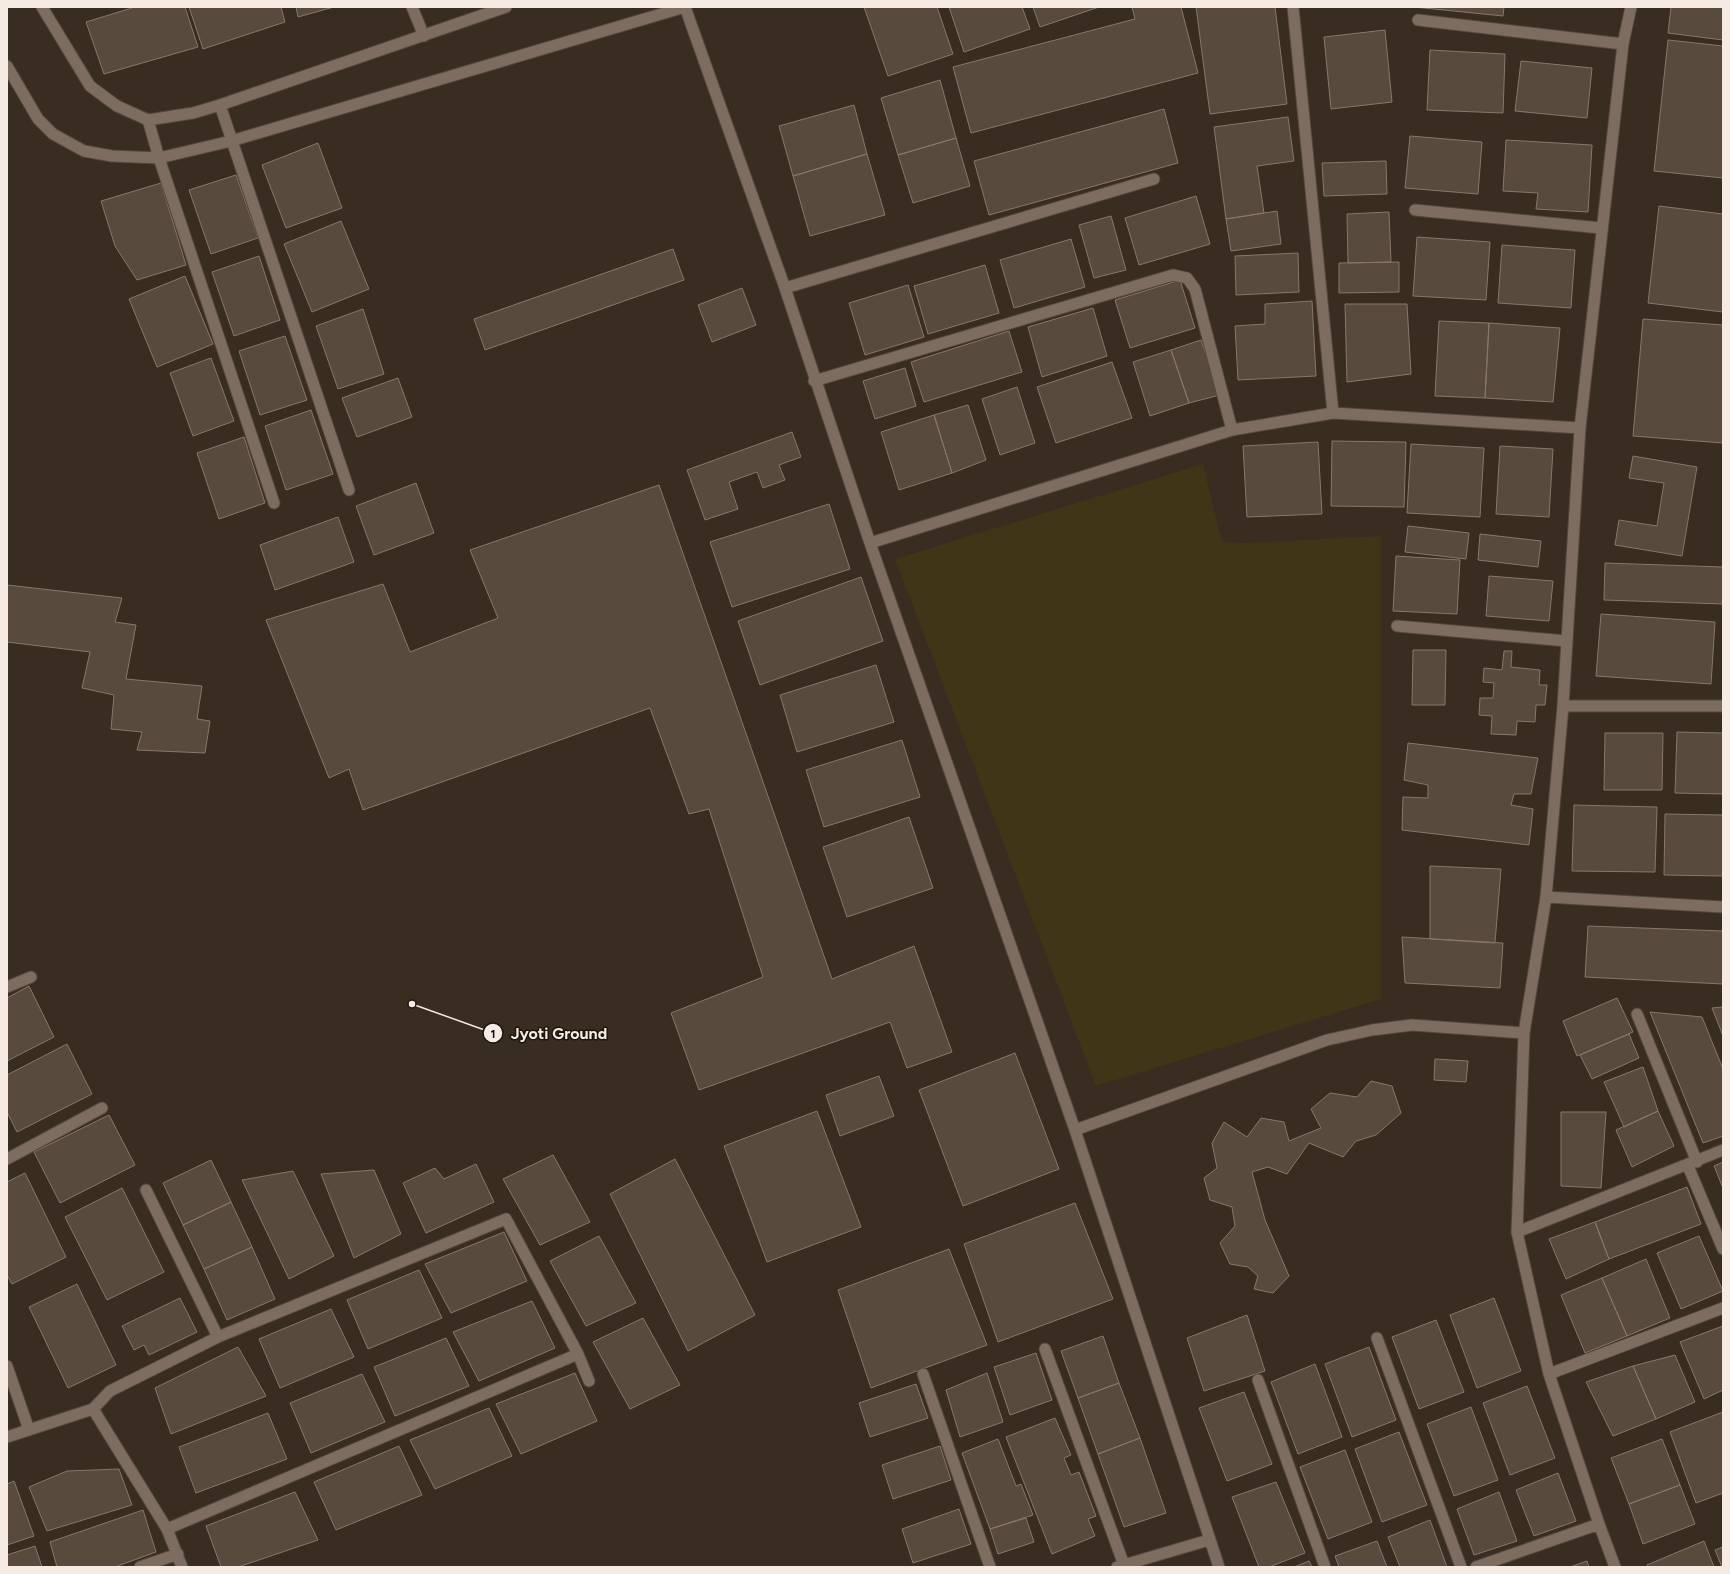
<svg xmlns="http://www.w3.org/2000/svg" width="1730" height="1574" font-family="Figtree,sans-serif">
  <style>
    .sand { fill: #3e3616 }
    .building { fill: #584a3d; stroke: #88786b }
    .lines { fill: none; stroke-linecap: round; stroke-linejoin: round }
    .service-casing { stroke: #53483e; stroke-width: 13 }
    .minor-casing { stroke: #53483e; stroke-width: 13 }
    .tertiary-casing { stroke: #53483e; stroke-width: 13 }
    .service { stroke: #7d6d60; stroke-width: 11 }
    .minor { stroke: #7d6d60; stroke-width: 11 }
    .tertiary { stroke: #7d6d60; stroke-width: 11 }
    .leader { fill: none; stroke: #f5ebe4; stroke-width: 1.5 }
    .callout-dot { fill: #f5ebe4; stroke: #1c1610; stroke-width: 1.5 }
    .mark-label { font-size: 12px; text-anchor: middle; font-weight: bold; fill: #111 }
    .callout-label { font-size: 16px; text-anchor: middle; font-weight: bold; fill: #f5ebe4; stroke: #1c1610; stroke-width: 3; stroke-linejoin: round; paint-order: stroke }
  </style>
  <rect width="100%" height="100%" fill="#392c20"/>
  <path class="sand" d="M1203,464L1222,542L1245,543L1381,536V999L1096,1086L895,559Z"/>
  <path class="building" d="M135,7H185L198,47L104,74L86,22Z
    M189,7H281L285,22L203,49Z
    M296,7H334L298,17Z
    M864,7H937L953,54L888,76Z
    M949,7H1022L1030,29L964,52Z
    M1033,7H1099L1040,27Z
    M1132,7H1181L1198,73L971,133L953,67L1135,19Z
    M1196,7H1275L1287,104L1210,114Z
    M1414,7H1504L1503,16Z
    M1671,7H1723V40L1668,33Z
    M1385,30L1392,102L1331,109L1324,37Z
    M1668,40L1723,46V178L1654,171Z
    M1430,50L1505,54L1503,113L1427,110Z
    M1521,61L1592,68L1587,118L1515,111Z
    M940,80L956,138L898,155L881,98Z
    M854,105L867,154L793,176L779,126Z
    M1164,109L1178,163L989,215L974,161Z
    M1288,117L1294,161L1257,166L1264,213L1226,219L1214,127Z
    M1410,136L1482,142L1478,194L1405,188Z
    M956,138L970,186L913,203L898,155Z
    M1506,140L1592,145L1588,212L1536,209L1538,193L1503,191Z
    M318,143L342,208L286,228L262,165Z
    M867,154L885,215L810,236L793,176Z
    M1386,161L1387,194L1324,196L1322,163Z
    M236,175L258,238L211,254L189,190Z
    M161,183L186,265L137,280L115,246L101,201Z
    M1196,196L1210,244L1139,265L1125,218Z
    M1659,206L1723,214V312L1648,303Z
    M1277,211L1281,244L1231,251L1226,219Z
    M1389,212L1391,262L1348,263L1347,214Z
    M1111,216L1126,270L1094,278L1079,225Z
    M341,221L369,289L312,312L284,244Z
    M1417,237L1490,242L1486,300L1413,296Z
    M1071,239L1085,287L1014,308L1000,260Z
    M1502,245L1575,250L1571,308L1498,303Z
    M673,249L684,280L485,350L474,319Z
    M1298,253L1299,292L1236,295L1235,256Z
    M259,256L280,320L234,336L212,272Z
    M1399,262V292L1339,293V263Z
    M985,265L999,313L928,334L914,286Z
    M185,276L213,344L157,367L129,299Z
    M1180,280L1195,328L1130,348L1115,300Z
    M908,285L924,337L865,355L849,303Z
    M742,288L756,325L712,342L698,305Z
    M1312,301L1316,376L1238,380L1235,326L1265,324V304Z
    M1345,304H1407L1411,374L1347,382Z
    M1093,308L1107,356L1042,377L1028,327Z
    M363,309L384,374L338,389L316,326Z
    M1643,319L1723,325V443L1633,436Z
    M1439,321L1489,323L1485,398L1435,396Z
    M1489,323L1560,328L1553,402L1485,398Z
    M1009,331L1022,372L924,402L911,362Z
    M285,336L307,400L260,415L239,351Z
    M1201,340L1220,395L1189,403L1171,350Z
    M1171,350L1189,403L1150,416L1133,362Z
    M211,358L234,421L193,436L170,373Z
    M1112,362L1132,418L1056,443L1037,387Z
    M905,368L916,406L875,419L863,381Z
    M398,378L412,417L357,437L342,398Z
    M1017,387L1035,443L1000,455L982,399Z
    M968,405L986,460L952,473L934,415Z
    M311,410L333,474L286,490L265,426Z
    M934,415L952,473L899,490L881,432Z
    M792,432L801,457L779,465L785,480L763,488L757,472L729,482L738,509L705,520L687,470Z
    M244,437L265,503L219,519L197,453Z
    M1332,441L1406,442L1404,507L1331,506Z
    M1318,442L1322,514L1247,517L1243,446Z
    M1411,444L1484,448L1480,517L1407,513Z
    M1500,446L1553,449L1549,517L1496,514Z
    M1633,456L1697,467L1682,556L1615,545L1619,520L1657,526L1664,483L1629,478Z
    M416,483L434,533L374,555L356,506Z
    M659,485L832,979L914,946L952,1052L907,1068L890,1022L699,1090L671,1013L763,977L709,809L689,814L650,708L363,810L349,769L329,778L266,620L383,584L410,652L498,618L470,550Z
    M829,504L850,569L732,607L710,542Z
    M338,517L354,562L275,590L260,545Z
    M1408,526L1469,533L1466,559L1405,552Z
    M1480,534L1541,541L1538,567L1478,560Z
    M1396,556L1460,560L1457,614L1393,611Z
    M1605,563L1723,567V604L1604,600Z
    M1489,576L1553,581L1549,621L1486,616Z
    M861,577L883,641L760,685L738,621Z
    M7,585L122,598L115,622L136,625L126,679L202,686L197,719L210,721L205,753L137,750L142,732L111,729L114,695L82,688L90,652L7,642Z
    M1601,614L1715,622L1711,684L1596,676Z
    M1413,650H1446L1445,705H1412Z
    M1504,651H1512L1511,667L1540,670L1539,685H1547L1545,705H1536L1535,722L1517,721L1516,735L1491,734L1492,716L1479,715L1480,698H1493L1494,683L1483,682L1484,668L1502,670Z
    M876,665L894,722L797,752L780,695Z
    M1677,732L1723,733V794L1675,793Z
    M1605,733H1663L1662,790H1604Z
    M902,740L920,797L824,827L806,770Z
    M1408,743L1538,758L1531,794H1514L1511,805L1533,809L1529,845L1402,830L1403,797L1428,798V785L1404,780Z
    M1574,805L1657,807L1655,872L1572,871Z
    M1665,814L1723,815V876L1664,875Z
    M909,817L933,888L847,917L823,847Z
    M1430,866L1501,869L1495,943L1430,939Z
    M1588,926L1723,931V984L1585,977Z
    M1402,937L1503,943L1500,988L1405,983Z
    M29,986L54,1037L7,1061V998Z
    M1617,998L1633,1032L1577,1056L1563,1021Z
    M1723,1007V1036L1712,1008Z
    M1650,1012L1702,1017L1723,1069V1136L1703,1143Z
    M1629,1034L1639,1058L1592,1079L1580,1055Z
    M67,1044L92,1094L17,1132L7,1112V1075Z
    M1015,1053L1059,1169L963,1206L919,1090Z
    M1435,1059L1468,1061L1466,1082L1434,1080Z
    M1643,1067L1658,1111L1624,1127L1604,1082Z
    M879,1076L894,1116L840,1136L826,1095Z
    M1371,1081L1392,1086L1401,1113L1376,1135L1356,1141L1343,1157L1309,1143L1287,1174L1268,1167L1252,1172L1265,1220L1289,1276L1273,1293L1254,1289L1258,1276L1248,1267L1230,1264L1220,1243L1235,1226L1232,1207L1210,1200L1204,1178L1217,1168L1212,1143L1224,1122L1247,1137L1261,1118L1284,1122L1289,1141L1321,1128L1311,1109L1330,1093L1357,1097Z
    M817,1111L861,1227L767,1262L724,1146Z
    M1658,1111L1674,1146L1632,1167L1616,1130Z
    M1561,1112H1606L1601,1188L1561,1186Z
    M109,1115L135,1165L60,1203L34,1152Z
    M553,1155L590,1222L540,1245L503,1179Z
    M675,1159L755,1315L688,1351L610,1194Z
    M211,1160L231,1202L183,1225L163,1183Z
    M1723,1162V1188L1714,1166Z
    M476,1164L494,1202L426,1233L403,1183L435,1168L444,1179Z
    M374,1170L401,1234L354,1258L321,1174Z
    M293,1171L334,1256L289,1279L242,1180Z
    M25,1173L66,1257L12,1284L7,1275V1182Z
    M1687,1187L1701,1224L1609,1259L1595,1222Z
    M122,1188L164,1272L107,1300L65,1217Z
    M231,1202L252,1247L204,1269L183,1225Z
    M1075,1203L1113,1299L998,1342L964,1244Z
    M1595,1222L1609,1259L1566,1279L1549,1239Z
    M504,1232L527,1281L451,1313L425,1264Z
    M599,1236L636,1303L586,1326L550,1261Z
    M1699,1236L1723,1291L1681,1309L1657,1253Z
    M252,1247L275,1299L227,1320L204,1269Z
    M949,1249L987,1345L871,1388L838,1290Z
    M1646,1259L1670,1318L1627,1336L1602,1278Z
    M419,1270L442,1318L368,1349L347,1300Z
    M1602,1278L1627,1336L1585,1353L1561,1295Z
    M77,1284L116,1365L68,1388L29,1307Z
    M180,1298L197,1332L149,1355L144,1345L134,1350L122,1326Z
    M1494,1298L1521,1371L1477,1388L1450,1315Z
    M532,1301L555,1348L479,1381L453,1332Z
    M331,1309L354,1357L280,1388L259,1339Z
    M1247,1315L1265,1371L1204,1391L1187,1338Z
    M643,1318L680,1385L630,1409L593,1342Z
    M1436,1320L1464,1392L1419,1409L1392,1337Z
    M1723,1326V1390L1704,1399L1680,1342Z
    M1103,1336L1119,1383L1078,1398L1061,1351Z
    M446,1338L469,1386L395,1416L374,1367Z
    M238,1347L266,1396L171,1434L155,1388Z
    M1369,1347L1396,1420L1352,1437L1325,1364Z
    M1036,1353L1052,1400L1010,1415L994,1367Z
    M1675,1355L1695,1402L1656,1419L1633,1366Z
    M1315,1364L1342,1437L1298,1454L1271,1382Z
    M1633,1366L1656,1419L1613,1436L1586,1382Z
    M575,1373L597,1421L521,1454L496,1404Z
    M987,1373L1003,1422L960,1437L946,1390Z
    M362,1374L385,1422L311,1453L290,1403Z
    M1119,1383L1140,1438L1098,1454L1078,1398Z
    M916,1384L928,1418L870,1437L859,1403Z
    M1527,1386L1555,1458L1510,1475L1483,1403Z
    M1244,1392L1272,1464L1227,1481L1199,1408Z
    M1471,1407L1498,1480L1454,1496L1427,1424Z
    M489,1408L512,1456L435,1489L410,1440Z
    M1723,1412V1493L1696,1503L1670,1432Z
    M268,1413L287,1459L196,1493L179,1447Z
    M1055,1418L1071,1455L1064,1458L1071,1475L1079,1472L1096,1516L1088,1519L1095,1536L1052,1554L1006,1437Z
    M1399,1432L1427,1505L1382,1522L1355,1449Z
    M1140,1438L1166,1513L1124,1527L1098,1454Z
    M998,1439L1016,1486L1021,1484L1033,1515L990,1529L962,1453Z
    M1662,1439L1680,1485L1629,1504L1611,1458Z
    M399,1446L422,1495L336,1530L314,1482Z
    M940,1446L951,1480L893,1499L882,1465Z
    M1345,1450L1372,1522L1328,1539L1300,1467Z
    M119,1469L132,1505L47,1531L29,1487L67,1471Z
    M1558,1473L1576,1521L1534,1536L1516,1490Z
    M14,1481L34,1536L7,1545V1484Z
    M1276,1482L1305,1553L1269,1567H1259L1232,1497Z
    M1680,1485L1695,1524L1643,1544L1629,1504Z
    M295,1492L318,1540L238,1567H221L206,1526Z
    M1499,1492L1517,1541L1474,1555L1457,1509Z
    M959,1509L971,1544L913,1563L902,1529Z
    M143,1510L156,1552L115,1567H57L50,1542Z
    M1026,1518L1034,1542L998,1554L990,1529Z
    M1430,1520L1447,1567H1400L1388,1537Z
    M1377,1541L1387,1567H1339L1335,1556Z
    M1704,1541L1714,1567H1648L1647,1565Z
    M35,1546L42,1567H7V1555Z
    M1723,1547V1567H1722L1715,1550Z
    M1309,1561L1312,1567H1294Z
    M1587,1561L1589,1567H1570Z"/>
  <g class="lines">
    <g class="service-casing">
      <path id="service" d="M1045,1349L1124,1565
        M923,1374L990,1567"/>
    </g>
    <g class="minor-casing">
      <path id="minor" d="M412,7L424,36
        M685,7L785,288L870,543L1075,1130L1219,1567
        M1293,7L1333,413
        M1418,20L1623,44
        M220,105L349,490
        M148,120L159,158L274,503
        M1415,210L1601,228
        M785,288L1154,179
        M814,381L1173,275L1187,278L1195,289L1232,430
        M870,543L1232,430L1333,413L1580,428
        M1397,626L1567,641
        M1563,706H1723
        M1546,897L1723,907
        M7,987L31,977
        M1637,1014L1697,1162
        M1075,1130L1327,1040L1372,1030L1412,1025L1524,1033
        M7,1159L102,1108
        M1688,1166L1723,1249
        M146,1190L218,1337
        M1517,1232L1723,1150
        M1377,1338L1461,1567
        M7,1366L29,1430
        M1549,1374L1723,1308
        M1258,1380L1325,1567
        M93,1409L167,1529L182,1567
        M7,1437L93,1409L110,1391L218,1337L506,1219L578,1354L589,1381
        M167,1529L578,1354
        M140,1567L178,1554
        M1117,1567L1209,1540
        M1476,1567L1599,1524
        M1615,1567L1599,1524L1549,1374L1517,1232L1524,1033L1546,897L1563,706L1580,428L1623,44L1631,7"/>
    </g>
    <g class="tertiary-casing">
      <path id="tertiary" d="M42,7L90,86L117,106L148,120L193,113L220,105L506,7
        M7,66L38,119L53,134L84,151L112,156L159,158L231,141L685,7"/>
    </g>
    <use href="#service" class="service"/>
    <use href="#minor" class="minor"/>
    <use href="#tertiary" class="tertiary"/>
  </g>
  <path class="leader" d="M412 1004L493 1033"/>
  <g class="callout-dot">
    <circle cx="412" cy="1004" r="4"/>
    <circle cx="493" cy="1033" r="10"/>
  </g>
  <g class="mark-label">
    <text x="493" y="1038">1</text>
  </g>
  <g class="callout-label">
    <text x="559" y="1039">Jyoti Ground</text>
  </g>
  <rect width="1730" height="1574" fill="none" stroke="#f5ebe4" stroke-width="16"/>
</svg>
